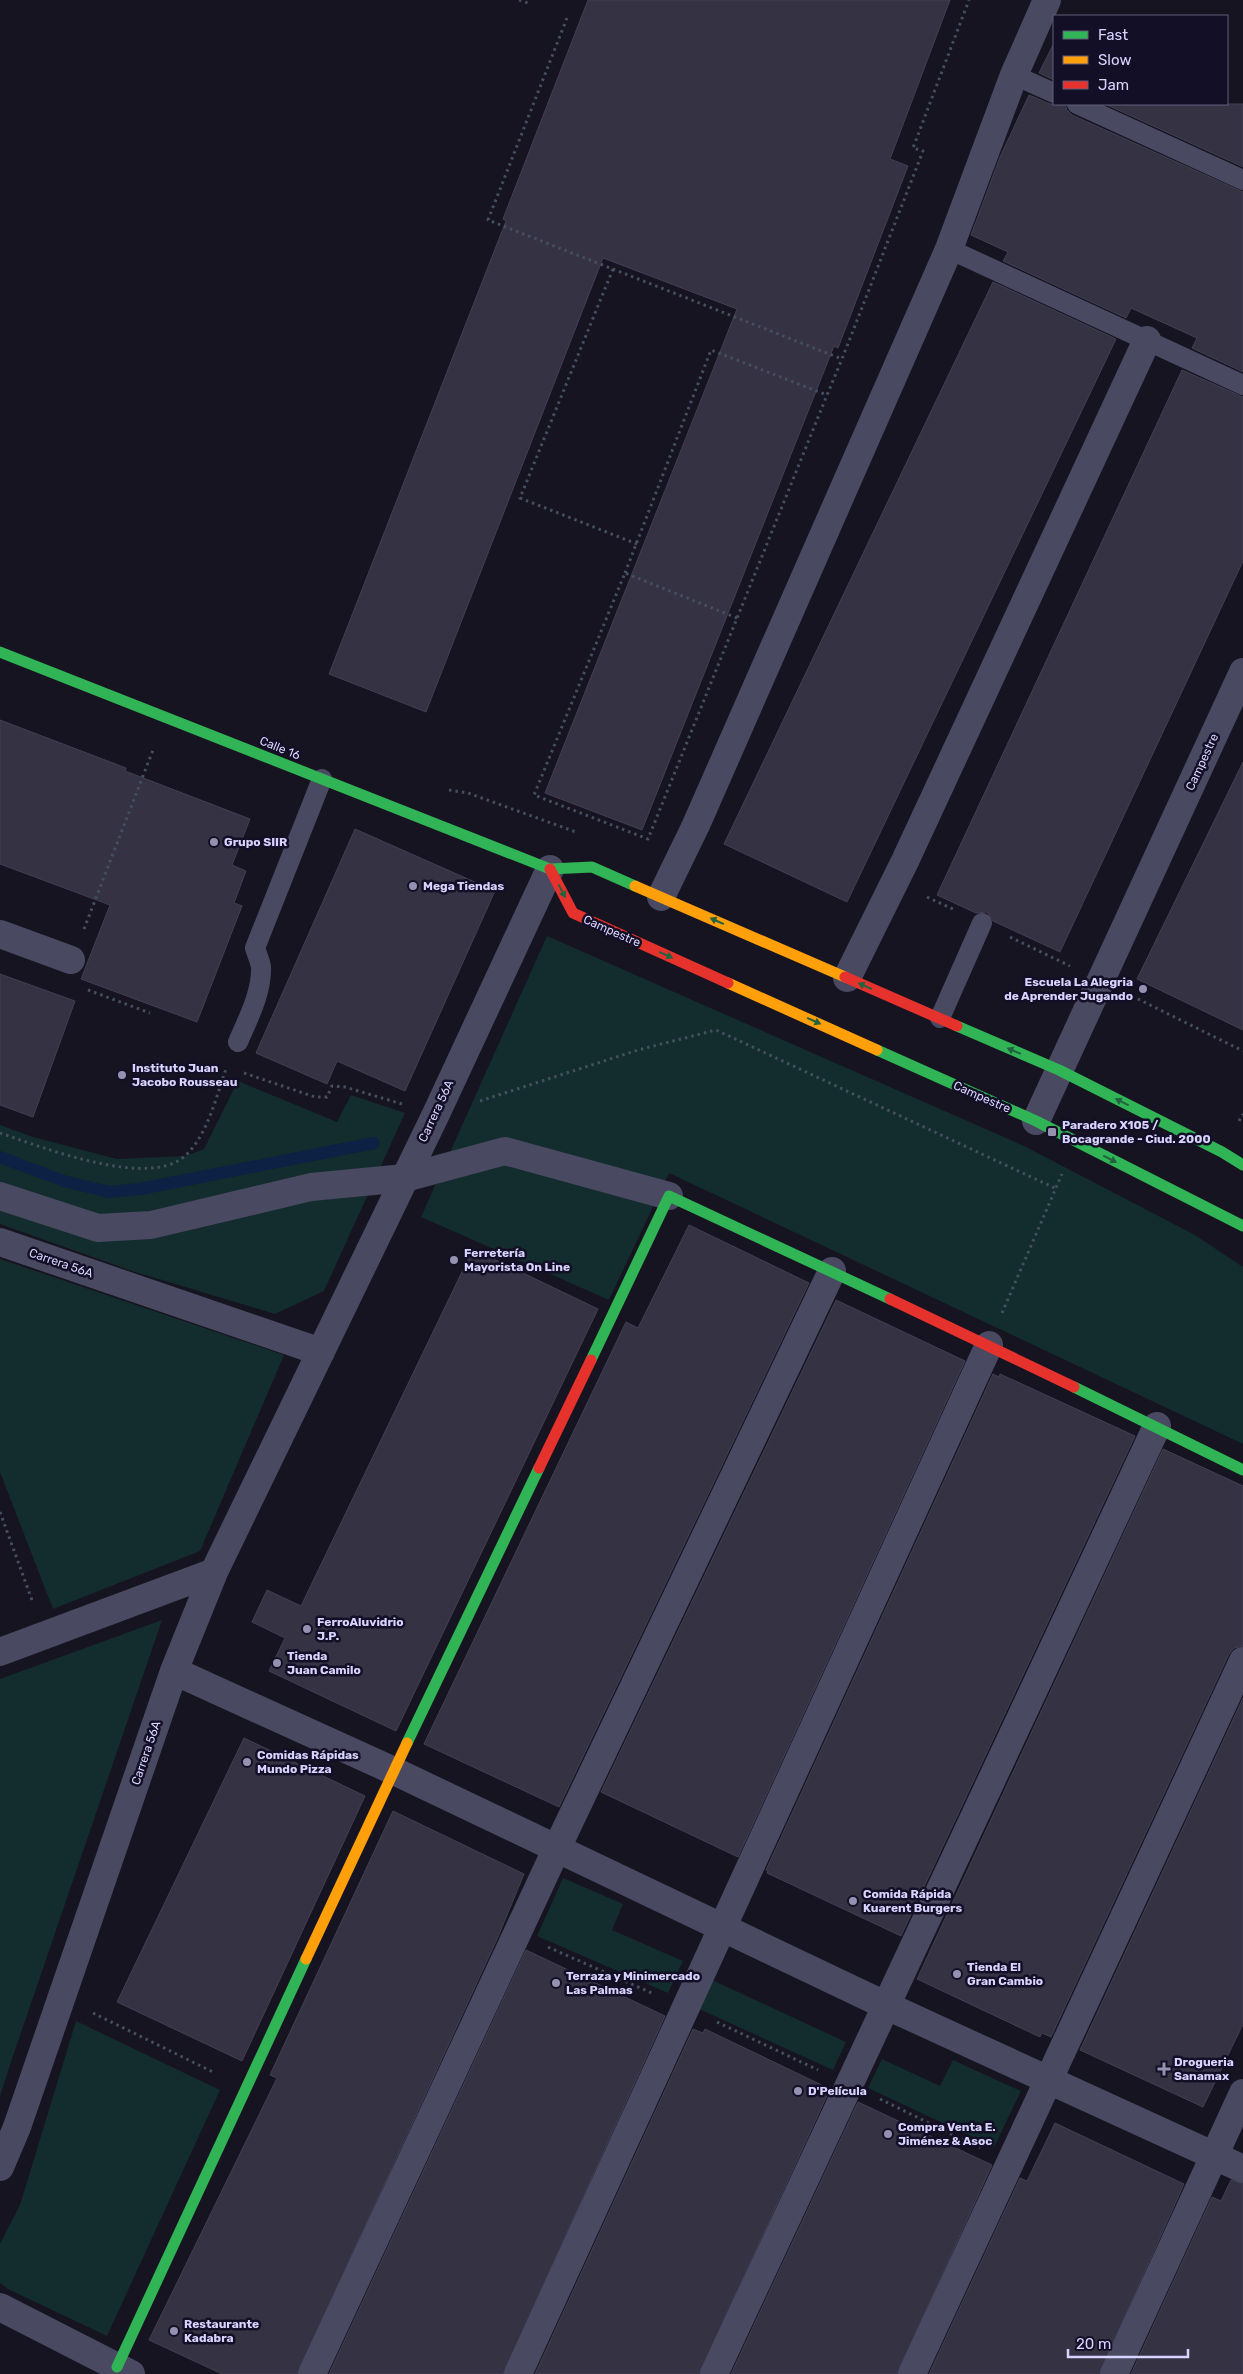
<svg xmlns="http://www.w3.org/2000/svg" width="1243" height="2374" font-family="Rubik,sans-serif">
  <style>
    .green { fill: #132c2d }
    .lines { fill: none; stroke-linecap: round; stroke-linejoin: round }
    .stream { stroke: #0d2144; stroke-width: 12 }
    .building { fill: #343243; stroke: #433f54 }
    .path { stroke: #44505f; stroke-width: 3; stroke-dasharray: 2.5 4; stroke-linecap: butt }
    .lane { stroke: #4a4962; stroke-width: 20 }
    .street { stroke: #4a4962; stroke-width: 28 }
    .fast { stroke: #30b455; stroke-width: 11 }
    .slow { stroke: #ff9f0a; stroke-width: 11 }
    .jam { stroke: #e5322d; stroke-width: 11 }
    .oneway { fill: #22623e }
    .poi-dot { fill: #9591b1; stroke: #130f26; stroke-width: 2 }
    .labels { text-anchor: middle; stroke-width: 5; stroke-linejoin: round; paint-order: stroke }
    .street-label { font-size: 12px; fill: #d9d4ff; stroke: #130f26 }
    .poi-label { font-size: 12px; font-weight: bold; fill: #d9d4ff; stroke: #130f26; text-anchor: start }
  </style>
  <rect width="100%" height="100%" fill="#161421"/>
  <path class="green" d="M547,936L1024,1146L1195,1235L1243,1267V1444L669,1173L609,1300L421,1217Z
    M238,1081L337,1122L351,1095L405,1113L324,1291L275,1314L132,1271L0,1224V1125L33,1137L117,1159L185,1156L204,1149Z
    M0,1259L284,1355L200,1551L53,1609L0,1472Z
    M162,1620L11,2062L0,2096V1679Z
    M563,1878L623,1904L612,1930L683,1961L668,1993L537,1936Z
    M710,1979L846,2042L833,2070L697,2008Z
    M76,2021L220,2090L107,2336L8,2289L0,2283V2244L20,2205Z
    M882,2059L940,2086L953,2060L1021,2091L994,2147L868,2088Z"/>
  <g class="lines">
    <path class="stream" d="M0,1157L64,1181L109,1192L140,1189L374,1143"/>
  </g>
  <path class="building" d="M588,0H950L890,159L908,166L838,348L834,346L642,830L545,793L737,309L603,258L426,712L329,674L506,221L503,219Z
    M1054,43V80L1039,73Z
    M1029,95L1050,104H1065L1067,110L1072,115L1243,192V372L1192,348L1197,338L1131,308L1126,318L1003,261L1008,252L971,235L1000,157Z
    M1105,104H1243V167Z
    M993,282L1116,339L847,902L724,844Z
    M1182,370L1243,397V561L1060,952L993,921L987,912L976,913L937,895Z
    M0,720L126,768L125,771L250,819L232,865L246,871L234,903L242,906L197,1022L81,979L110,905L0,864Z
    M1243,762V1030L1137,979Z
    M355,829L495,891L405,1091L337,1061L327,1084L256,1053Z
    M0,974L75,1001L33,1117L0,1105Z
    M689,1225L809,1283L559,1807L424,1744L626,1322L638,1328Z
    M473,1249L598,1309L396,1731L269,1671L285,1638L252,1622L267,1590L301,1606Z
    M836,1300L965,1361L738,1857L601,1792Z
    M993,1374L999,1377L1000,1374L1135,1436L901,1936L767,1873L768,1871L766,1870Z
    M1163,1449L1243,1486V1646L1234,1648L1229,1654L1051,2037L1042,2033L1040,2037L917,1979Z
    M1243,1698V2024L1203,2107L1080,2050Z
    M244,1738L365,1796L242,2061L117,2002Z
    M393,1811L524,1874L498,1937L297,2374H222L149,2340L277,2078L270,2075Z
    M526,1950L665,2016L503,2374H329Z
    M693,2029L703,2033L705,2029L830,2089L699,2374H535Z
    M858,2102L992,2165L897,2374H731Z
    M1055,2123L1184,2184L1099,2374H929L1020,2178L1027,2181Z
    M1231,2180L1243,2184V2374H1131L1212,2197L1221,2201Z"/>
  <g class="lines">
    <path class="path" d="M519,0L528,3
      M567,18L488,220L842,359L923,151L913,148L969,0
      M613,269L520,498L637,544
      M625,573L711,350L827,395
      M737,618L625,573L534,795L648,839L827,395L842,359
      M449,790L468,793L576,832
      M927,897L955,910
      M84,929L153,750
      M1010,937L1070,966
      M88,990L150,1013
      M1132,996L1243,1051
      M244,1073L315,1097H327L332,1086L345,1087L402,1104
      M480,1101L638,1050L716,1030L1057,1189
      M1239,1121L1243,1114
      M0,1133C42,1147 150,1190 186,1155C208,1134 216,1097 226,1069
      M1002,1313L1062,1174
      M0,1512L33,1603
      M548,1947L654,1994
      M93,2013L215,2073
      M717,2022L818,2070
      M880,2099L980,2148"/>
    <path class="lane" d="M1014,75L1054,93
      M1077,104L1243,180
      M949,249L1243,385
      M940,1018L982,923
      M238,1042C248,1019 262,992 261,967C260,961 257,954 255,948L322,779"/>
    <path class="street" d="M661,897L696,825L949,249L1014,75L1047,0
      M0,934L71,960
      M847,978L905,861L1147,340
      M1036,1121L1243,672
      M0,1196L98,1228L151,1225L311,1187L405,1178L505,1151L669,1196
      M0,1242L321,1352
      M0,1652L214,1572
      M174,1671L394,1771L887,2006L1243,2169
      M0,2167L17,2127L174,1671L214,1572L436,1114L550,869
      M0,2307L131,2374
      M312,2374L556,1850L832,1271
      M518,2374L989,1345
      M714,2374L1157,1426
      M912,2374L1243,1661
      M1114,2374L1243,2093"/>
    <path class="fast" d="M0,652L550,869L592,867L635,886
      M957,1026L1059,1070L1222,1152L1243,1165
      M877,1050L1036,1121L1243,1226
      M591,1360L669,1196L890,1299
      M1074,1387L1243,1470
      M407,1743L539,1468
      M117,2367L306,1959"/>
    <path class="slow" d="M635,886L845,977
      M728,983L877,1050
      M306,1959L407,1743"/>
    <path class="jam" d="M550,869L573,913L728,983
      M845,977L957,1026
      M890,1299L1074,1387
      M539,1468L591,1360"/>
  </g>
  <defs><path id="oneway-solid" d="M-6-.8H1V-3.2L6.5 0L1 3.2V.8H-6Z" transform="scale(1.25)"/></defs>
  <g class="oneway">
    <use href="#oneway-solid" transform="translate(562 891) rotate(62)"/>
    <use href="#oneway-solid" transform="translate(717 921) rotate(-156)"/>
    <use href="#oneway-solid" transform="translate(666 955) rotate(24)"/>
    <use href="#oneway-solid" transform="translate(865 986) rotate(-156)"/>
    <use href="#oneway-solid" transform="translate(814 1021) rotate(24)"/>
    <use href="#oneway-solid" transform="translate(1014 1051) rotate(-157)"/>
    <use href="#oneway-solid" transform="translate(1122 1102) rotate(-153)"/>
    <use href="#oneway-solid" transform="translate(1110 1159) rotate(27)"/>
  </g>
  <g class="poi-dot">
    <circle cx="214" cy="842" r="5"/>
    <circle cx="413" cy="886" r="5"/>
    <circle cx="1143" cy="989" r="5"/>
    <circle cx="122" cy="1075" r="5"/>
    <rect x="1047" y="1127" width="10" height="10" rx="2.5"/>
    <circle cx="454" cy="1260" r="5"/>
    <circle cx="307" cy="1629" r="5"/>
    <circle cx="277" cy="1663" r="5"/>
    <circle cx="247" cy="1762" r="5"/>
    <circle cx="853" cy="1901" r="5"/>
    <circle cx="957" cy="1974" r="5"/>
    <circle cx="556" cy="1983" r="5"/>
    <path d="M1161.5 2061.5h5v5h5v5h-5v5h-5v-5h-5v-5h5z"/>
    <circle cx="798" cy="2091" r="5"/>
    <circle cx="888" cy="2134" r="5"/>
    <circle cx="174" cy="2331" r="5"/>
  </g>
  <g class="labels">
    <g class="street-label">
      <text transform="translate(280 748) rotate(22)" y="4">Calle 16</text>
      <text transform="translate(1202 762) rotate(-65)" y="4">Campestre</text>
      <text transform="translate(612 931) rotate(24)" y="4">Campestre</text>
      <text transform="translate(982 1097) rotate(24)" y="4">Campestre</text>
      <text transform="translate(436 1111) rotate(-65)" y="4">Carrera 56A</text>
      <text transform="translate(61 1263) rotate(19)" y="4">Carrera 56A</text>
      <text transform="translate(146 1753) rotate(-71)" y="4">Carrera 56A</text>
    </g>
    <g class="poi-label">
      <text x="224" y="846">Grupo SIIR</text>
      <text x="423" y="890">Mega Tiendas</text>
      <text x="1133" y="986" text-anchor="end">Escuela La Alegria<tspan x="1133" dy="14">de Aprender Jugando</tspan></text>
      <text x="132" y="1072">Instituto Juan<tspan x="132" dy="14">Jacobo Rousseau</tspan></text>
      <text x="1062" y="1129">Paradero X105 /<tspan x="1062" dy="14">Bocagrande - Ciud. 2000</tspan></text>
      <text x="464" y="1257">Ferretería<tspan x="464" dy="14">Mayorista On Line</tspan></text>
      <text x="317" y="1626">FerroAluvidrio<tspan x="317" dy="14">J.P.</tspan></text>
      <text x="287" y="1660">Tienda<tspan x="287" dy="14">Juan Camilo</tspan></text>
      <text x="257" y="1759">Comidas Rápidas<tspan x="257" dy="14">Mundo Pizza</tspan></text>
      <text x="863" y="1898">Comida Rápida<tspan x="863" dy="14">Kuarent Burgers</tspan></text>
      <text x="967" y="1971">Tienda El<tspan x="967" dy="14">Gran Cambio</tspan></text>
      <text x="566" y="1980">Terraza y Minimercado<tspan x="566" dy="14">Las Palmas</tspan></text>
      <text x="1174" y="2066">Drogueria<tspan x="1174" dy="14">Sanamax</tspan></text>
      <text x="808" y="2095">D'Película</text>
      <text x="898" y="2131">Compra Venta E.<tspan x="898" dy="14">Jiménez &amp; Asoc</tspan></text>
      <text x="184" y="2328">Restaurante<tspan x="184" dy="14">Kadabra</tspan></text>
    </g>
  </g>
  <rect x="1053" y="15" width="175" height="90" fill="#130f26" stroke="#625e7d"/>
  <rect x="1063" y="31" width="25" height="8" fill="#30b455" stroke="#625e7d"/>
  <text x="1098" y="40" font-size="15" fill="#d9d4ff">Fast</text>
  <rect x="1063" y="56" width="25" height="8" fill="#ff9f0a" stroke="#625e7d"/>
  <text x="1098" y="65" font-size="15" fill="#d9d4ff">Slow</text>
  <rect x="1063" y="81" width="25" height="8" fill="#e5322d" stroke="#625e7d"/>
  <text x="1098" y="90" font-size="15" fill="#d9d4ff">Jam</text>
  <path d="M1068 2349v8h120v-8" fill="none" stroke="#d9d4ff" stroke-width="2.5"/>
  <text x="1076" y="2349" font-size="15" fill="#d9d4ff" stroke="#130f26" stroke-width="4" paint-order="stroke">20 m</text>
</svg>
